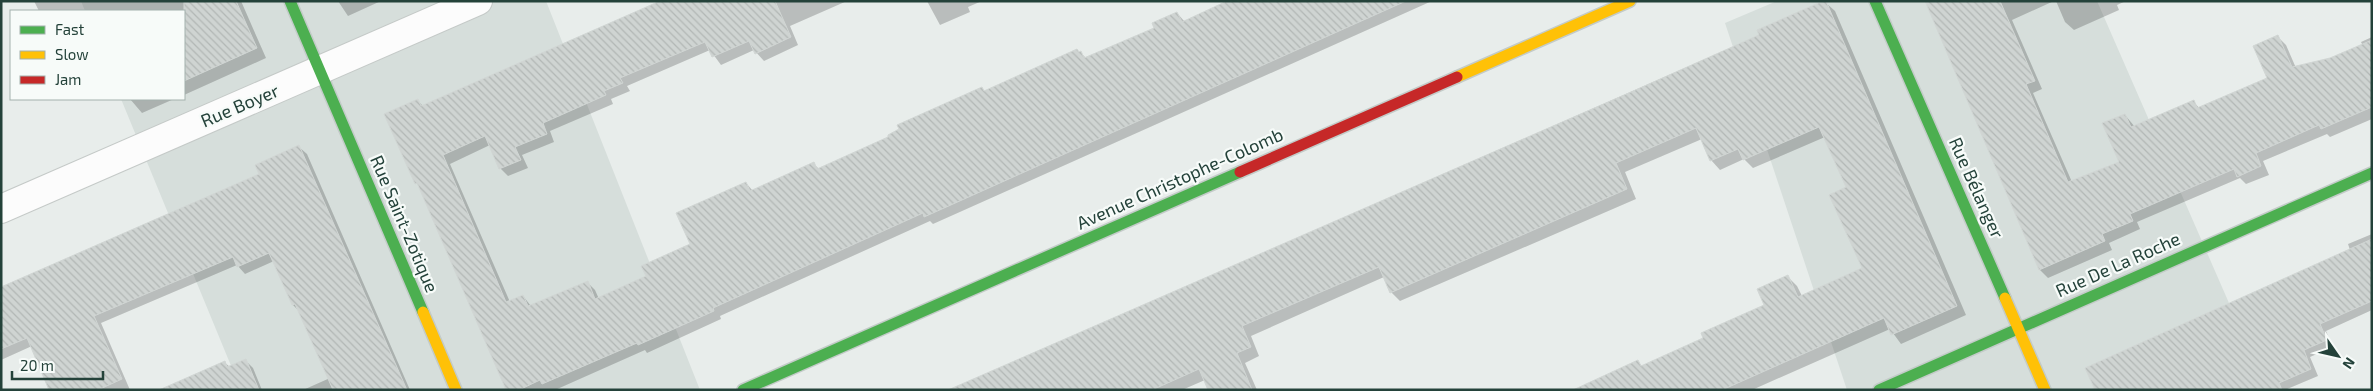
<svg xmlns="http://www.w3.org/2000/svg" width="2373" height="391" font-family="'Exo 2',sans-serif">
  <style>
    .built { fill: #d6dedb }
    .shadow { fill: #0003 }
    .building { fill: url(#building-back-hatch); stroke: #d1d6d4 }
    .lines { fill: none; stroke-linecap: round; stroke-linejoin: round }
    .street-casing { stroke: #c5cac8; stroke-width: 30 }
    .fast-casing { stroke: #c3cbc8; stroke-width: 14 }
    .slow-casing { stroke: #c3cbc8; stroke-width: 14 }
    .jam-casing { stroke: #c3cbc8; stroke-width: 14 }
    .street { stroke: #fcfcfc; stroke-width: 28 }
    .fast { stroke: #4caf50; stroke-width: 11 }
    .slow { stroke: #ffc107; stroke-width: 11 }
    .jam { stroke: #c62828; stroke-width: 11 }
    .labels { text-anchor: middle; stroke-width: 4.5; stroke-linejoin: round; paint-order: stroke }
    .street-label { font-size: 18px; fill: #24423a; stroke: #f7fbf9 }
  </style>
  <defs>
    <pattern id="building-back-hatch" width="6" height="6" patternUnits="userSpaceOnUse" patternTransform="scale(1.25)"><rect width="6" height="6" fill="#cfd4d2"/><path d="M-1 5l2 2M0 0l6 6M5-1l2 2" fill="none" stroke="#b2b7b5"/></pattern>
  </defs>
  <rect width="100%" height="100%" fill="#e8edeb"/>
  <path class="built" d="M81,1H546L700,390H241L121,99H184V11H85Z
    M1777,1H2097L2267,390H1847L1725,23Z"/>
  <path class="shadow" d="M34,1H241L266,58L184,95V11H39Z
    M338,1H381L348,16Z
    M663,1H847L790,26L798,45L764,61L754,50L721,65L710,50L627,86L630,91L611,99L613,104L550,131L554,142L522,155L528,168L508,176L500,168L490,145L450,164L510,302L523,296L531,306L587,282L595,290L599,299L647,277L692,244L746,183L753,191L814,164L819,169L890,137L982,88L985,92L1081,53L1087,59L1155,28L1177,13L1185,22L1230,1H1432L933,224L930,221L720,316L721,319L647,353L645,350L555,390H507L420,187L416,183L418,101L423,106Z
    M927,1H982L968,7L970,12L940,25Z
    M1926,1H2054L2012,20L2042,89L2033,93L2072,182L2121,162L2125,115L2135,127L2193,101L2200,109L2269,79L2277,36L2286,45L2296,68L2330,60L2363,46L2361,42L2372,37V119L2330,137L2327,134L2263,161L2269,175L2246,184L2240,178L2137,222L2140,229L2109,243L2112,250L2048,278L2040,270Z
    M2056,1H2126L2117,5L2119,10L2074,30L2065,22Z
    M1825,2L1835,11L1966,315L1901,344L1890,329L1752,390H1573L1638,362L1643,367L1704,339L1766,306L1788,277L1797,286L1802,296L1863,269L1848,188L1825,137L1753,168L1744,159L1720,170L1711,160L1702,139L1625,172L1636,199L1400,301L1391,292L1384,277L1251,336L1259,356L1245,363L1257,390H1209L1205,380L1182,390H952L1760,35Z
    M130,99H174L142,113Z
    M299,147L307,154L410,390H303L330,378L300,312L293,305L274,261L245,274L237,265L101,323L130,390H50L32,346L1,360V288L261,175Z
    M2372,234V310L2326,331L2333,347L2310,357L2318,376L2285,390H2096L2350,250L2348,244Z
    M245,360L253,368L262,390H162L224,362L230,367Z"/>
  <path class="building" d="M184,1H236L257,48L184,81Z
    M660,1H775L791,37L755,54L749,41L712,57L705,42L620,78L623,83L604,91L606,95L543,123L547,134L515,147L521,160L499,169L485,136L443,155L506,302L523,295L528,306L588,281L595,299L646,276L641,266L690,244L676,213L746,182L750,191L814,162L817,169L888,137V135L899,129L897,125L982,87L984,91L1077,49L1079,52L1081,51L1084,58L1154,28L1152,23L1177,12L1182,22L1227,1H1406L924,217L923,213L713,308L714,311L638,345L637,343L542,384L540,380L519,390H506L417,183L415,184L384,114L418,99L421,106Z
    M1823,1H1826L1957,306L1891,335L1884,318L1722,390H1573L1638,360L1641,366L1703,338L1701,333L1764,305L1757,289L1788,275L1798,297L1862,268L1829,195L1846,187L1819,127L1743,160L1738,149L1710,161L1696,128L1616,163L1627,189L1390,293L1379,267L1242,326L1251,347L1237,353L1252,390H1208L1199,369L1152,390H948L1631,92L1759,35L1757,30Z
    M1925,1H2000L2035,81L2026,84L2068,182L2119,162L2102,123L2125,114L2131,127L2194,100L2197,108L2267,78L2253,46L2278,35L2292,67L2330,58L2372,40V107L2321,129L2319,125L2256,153L2261,166L2237,177L2234,169L2130,214L2133,221L2102,234L2105,241L2039,270Z
    M299,145L407,390H333L295,304L292,305L269,253L237,267L233,257L94,316L122,379L98,390H49L27,338L1,349V287L259,174L255,165Z
    M2372,239V301L2320,324L2327,340L2304,350L2311,369L2279,383L2282,390H2095L2085,368Z
    M246,359L259,390H159L225,361L227,367Z"/>
  <g class="lines">
    <g class="street-casing">
      <path id="street" d="M1,209L478,1"/>
    </g>
    <g class="fast-casing">
      <path id="fast" d="M290,1L423,312
        M1875,1L2005,298
        M743,390L1240,172
        M1879,390L2372,173"/>
    </g>
    <g class="slow-casing">
      <path id="slow" d="M1457,77L1630,1
        M2005,298L2045,390
        M423,312L456,390"/>
    </g>
    <g class="jam-casing">
      <path id="jam" d="M1240,172L1457,77"/>
    </g>
    <use href="#street" class="street"/>
    <use href="#fast" class="fast"/>
    <use href="#slow" class="slow"/>
    <use href="#jam" class="jam"/>
  </g>
  <g class="labels">
    <g class="street-label">
      <text transform="translate(240 106) rotate(-23)" y="6">Rue Boyer</text>
      <text transform="translate(1180 179) rotate(-24)" y="6">Avenue Christophe-Colomb</text>
      <text transform="translate(1976 188) rotate(66)" y="6">Rue Bélanger</text>
      <text transform="translate(404 224) rotate(67)" y="6">Rue Saint-Zotique</text>
      <text transform="translate(2118 265) rotate(-24)" y="6">Rue De La Roche</text>
    </g>
  </g>
  <rect width="2373" height="391" fill="none" stroke="#24423a" stroke-width="5"/>
  <rect x="10" y="10" width="175" height="90" fill="#f7fbf9" stroke="#a3b1ad"/>
  <rect x="20" y="26" width="25" height="8" fill="#4caf50" stroke="#a3b1ad"/>
  <text x="55" y="35" font-size="15" fill="#24423a">Fast</text>
  <rect x="20" y="51" width="25" height="8" fill="#ffc107" stroke="#a3b1ad"/>
  <text x="55" y="60" font-size="15" fill="#24423a">Slow</text>
  <rect x="20" y="76" width="25" height="8" fill="#c62828" stroke="#a3b1ad"/>
  <text x="55" y="85" font-size="15" fill="#24423a">Jam</text>
  <g transform="translate(2338 356) rotate(124)" stroke="#f7fbf9" stroke-width="4" paint-order="stroke">
  <path d="M0-4L9 19L0 12L-9 19Z" fill="#24423a"/>
  <text y="-8" font-size="14" font-weight="bold" text-anchor="middle" fill="#24423a">N</text>
  </g>
  <path d="M12 371v8h91v-8" fill="none" stroke="#24423a" stroke-width="2.5"/>
  <text x="20" y="371" font-size="15" fill="#24423a" stroke="#f7fbf9" stroke-width="4" paint-order="stroke">20 m</text>
</svg>
